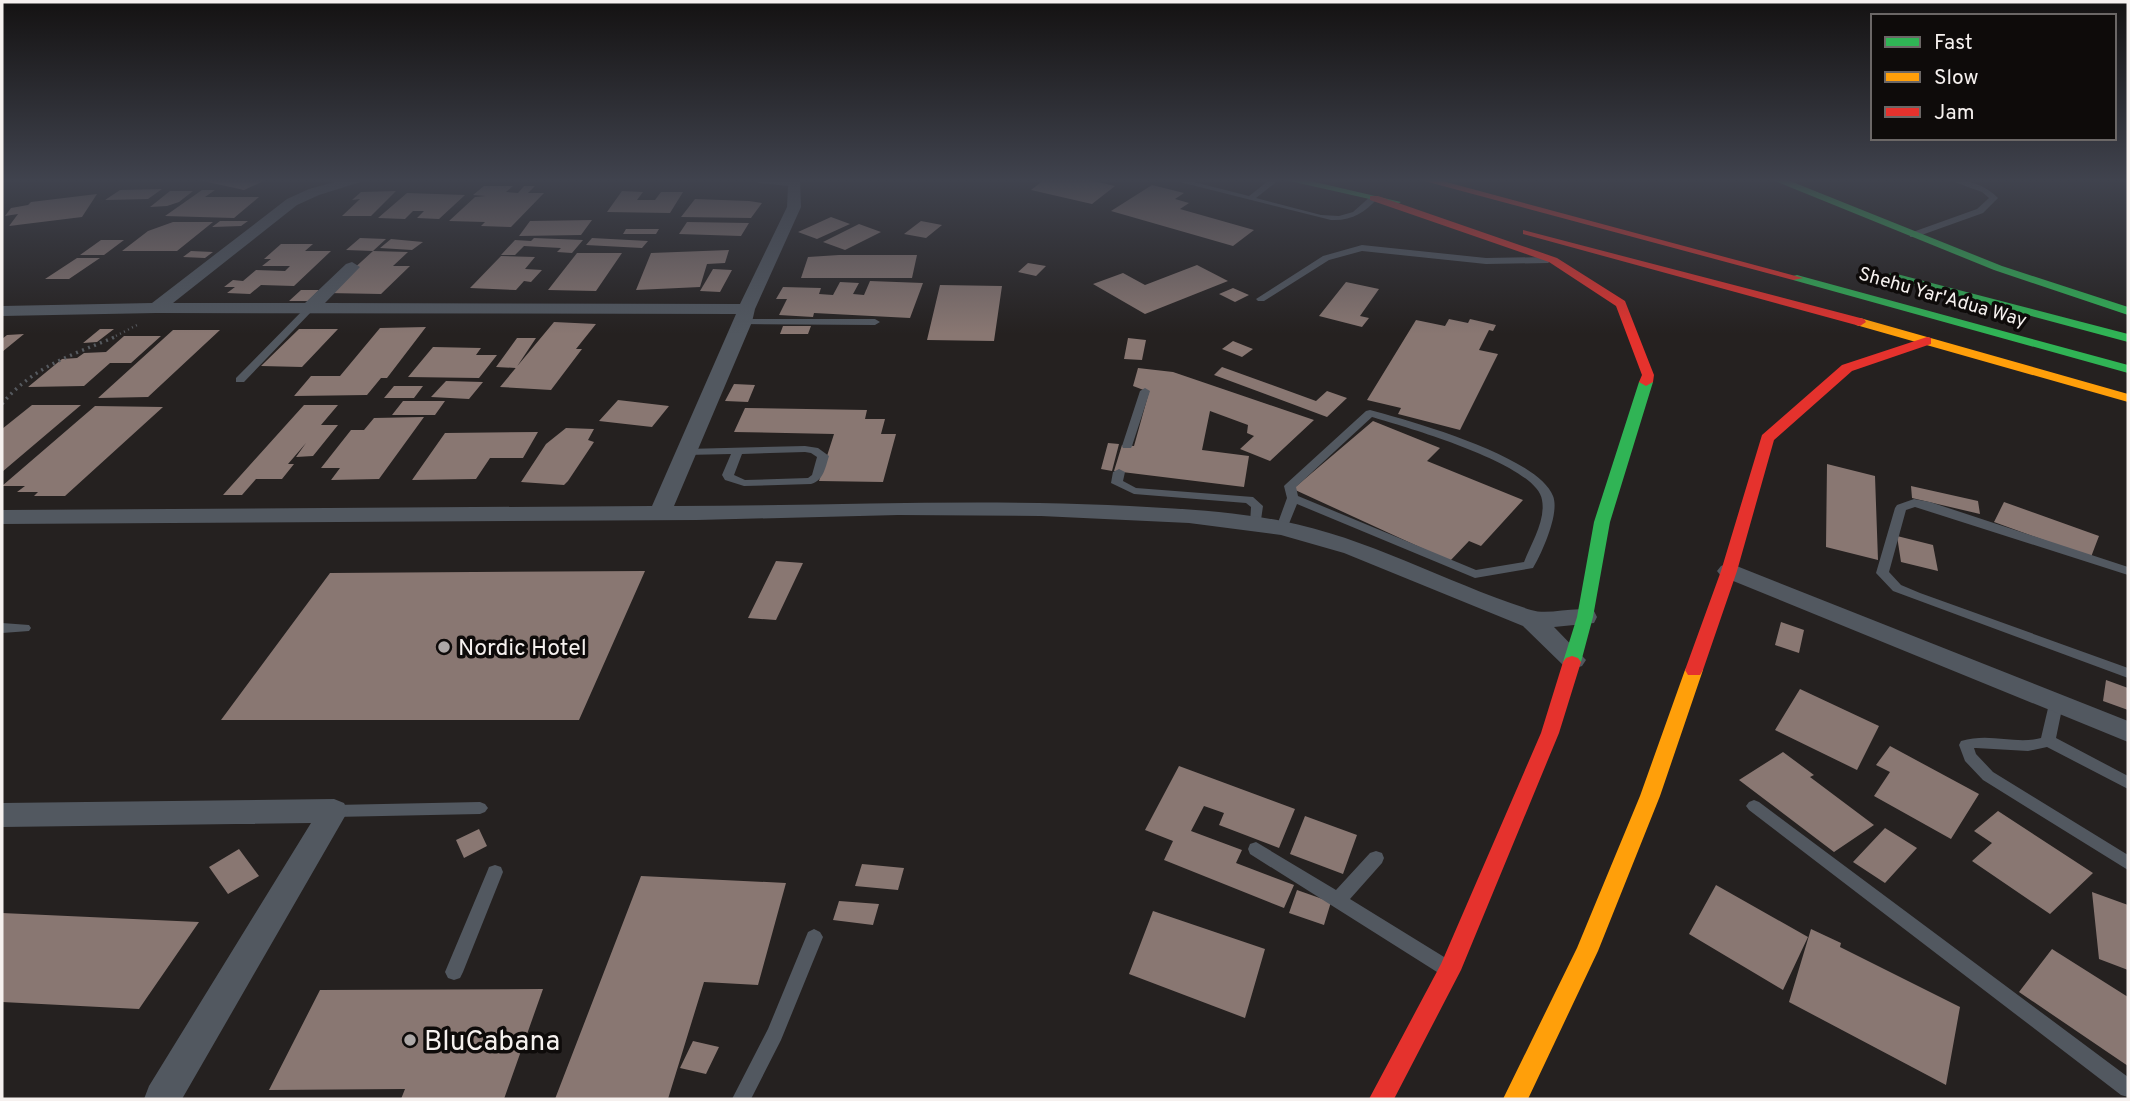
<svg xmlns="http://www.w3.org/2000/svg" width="2130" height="1101" font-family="Overpass,sans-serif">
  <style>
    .building { fill: #897772 }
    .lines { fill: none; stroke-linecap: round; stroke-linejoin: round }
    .path-far1 { stroke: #565a5f; stroke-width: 2.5; stroke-dasharray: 1 3.5; stroke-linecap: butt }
    .path { stroke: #565a5f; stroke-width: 3.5; stroke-dasharray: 2 4.5; stroke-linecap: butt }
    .lane { fill: #525860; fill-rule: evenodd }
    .street { fill: #525860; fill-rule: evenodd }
    .fast { fill: #30b455; fill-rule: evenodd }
    .slow { fill: #ff9f0a; fill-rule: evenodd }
    .jam { fill: #e5322d; fill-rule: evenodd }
    .poi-dot { fill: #ada8a7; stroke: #0e0b0a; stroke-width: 2.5 }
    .labels { text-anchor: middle; stroke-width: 7; stroke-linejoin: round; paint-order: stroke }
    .far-street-label { font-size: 19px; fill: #f6f1ef; stroke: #0e0b0a }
    .poi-label { font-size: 23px; fill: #f6f1ef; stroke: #0e0b0a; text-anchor: start }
    .near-poi-label { font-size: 28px; fill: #f6f1ef; stroke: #0e0b0a; text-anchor: start }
  </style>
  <rect width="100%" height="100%" fill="#252120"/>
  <path class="building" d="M194,179H268L244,190Z
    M1045,179H1085L1115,186L1092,204L1031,190Z
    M1152,185L1184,193L1175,199L1189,203L1180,209L1254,230L1233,246L1111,211Z
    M484,186H513L506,192L518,193L524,186H535L528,193H544L511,227L481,226L485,222L449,221L475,197L486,196L473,195Z
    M162,189L148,199L105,200L120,190Z
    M202,190H215L205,197H259L234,218L165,216Z
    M170,191H193L179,202L167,206L150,207Z
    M396,191L371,216H342L360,199L352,200L361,192Z
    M622,191L643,192L637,200H655L661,192H683L670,213L607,212Z
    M407,193L465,195L439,219L417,218L424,211H413L405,219L378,218Z
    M97,194L82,217L9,226L18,214L5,216L11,208L28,205L31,202Z
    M695,199L749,201L762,203L751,218L681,217Z
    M831,217L850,224L817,239L798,232Z
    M592,220L581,235L519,236L530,221Z
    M220,221H248L241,226L212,227Z
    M921,221L942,225L926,238L904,234Z
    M173,222H213L177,251H122L148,231Z
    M687,222L749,223L741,236L679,234Z
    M859,224L881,232L845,250L823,242Z
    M626,229H659L656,234H623Z
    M360,238L386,239L373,251L346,250Z
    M534,238L583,240L572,253L557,252L561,248L524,246L515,255H501L515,240L531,241Z
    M592,238L648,241L642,248L586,245Z
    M391,239L423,242L412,250L380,248Z
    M101,240H124L104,255H80Z
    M281,244H313L305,251H331L294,286L261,285L250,294L227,293L235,287H224L233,280L243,281L256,270L285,271L290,266H262L271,259H264Z
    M729,250L725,263L707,264L700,287L636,290L651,253Z
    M191,251L213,252L205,258L183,257Z
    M373,251L408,252L393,266H410L381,294L327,293Z
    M577,253H622L596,291L548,290Z
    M839,255H917L912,278H801L808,257Z
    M501,256L535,257L525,269L542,270L531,282L524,281L516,290L470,288Z
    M77,258H100L69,279H45Z
    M1028,263L1046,266L1036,276L1018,272Z
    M1197,265L1228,281L1145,314L1093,284L1123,273L1145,285Z
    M713,269L732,270L720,292L700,291Z
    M870,281L923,283L910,318L814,313L813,317L779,315L787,299H776L783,287L821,288L819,294L833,295L840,282L859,283L853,294L864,295Z
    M1346,282L1379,289L1360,316L1369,318L1362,327L1319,316Z
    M940,285L1002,286L994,341L927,340Z
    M1233,288L1249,295L1235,302L1219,294Z
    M301,290H319L308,301H289Z
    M1449,319L1468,323L1470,319L1496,325L1493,331L1489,330L1479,350L1498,354L1460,430L1398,414L1401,408L1367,400L1416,320L1445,326Z
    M554,322L596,324L576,349H582L551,390L500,387Z
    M783,326H811L808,334H780Z
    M426,327L387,378H381L367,395L294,396L311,376H340L380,328Z
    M100,329H114L97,342L83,343Z
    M299,329H338L302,367L261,366Z
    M173,330H220L148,397L98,398Z
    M24,334L2,352V339L7,335Z
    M124,336H161L131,363H110L84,386L28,387L62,359L77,358L84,353L106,352Z
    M517,338H536L516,368L496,367Z
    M1128,338L1146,340L1142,360L1124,359Z
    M1233,341L1253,349L1242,357L1222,349Z
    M433,347L481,348L476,355H497L479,378L408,377Z
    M1222,367L1316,401L1327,391L1347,398L1327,417L1214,375Z
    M1138,368L1173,372L1314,420L1270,461L1240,449L1254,436L1247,433L1248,425L1210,411L1202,450L1249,456L1244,487L1114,471L1122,445L1134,446L1149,392L1133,386Z
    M446,381L483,382L469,399L431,397Z
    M734,384L755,385L748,402L725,401Z
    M394,386H423L414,398H384Z
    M618,400L669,406L652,427L599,421Z
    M403,401H445L435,415H392Z
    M32,405H81L2,472V429Z
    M304,405H338L321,425H338L313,456L296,457L306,443L288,464H294L282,479H256L242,495H223Z
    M95,406L163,407L65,496H34L38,492H17L25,486H2Z
    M745,408L867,410L865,419H885L881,434H896L883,482L819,481L834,434L734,432Z
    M424,417L379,479L331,480L340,468H321L351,430H364L374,418Z
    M1373,421L1440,448L1427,461L1523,500L1481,546L1469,541L1450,561L1293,489Z
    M566,428L594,429L588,440L594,442L568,481L564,485L521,482L546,444Z
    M538,432L523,458H490L476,479L412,480L445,433Z
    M1108,443L1119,444L1112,471L1101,469Z
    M1827,464L1875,476L1878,560L1826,547Z
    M1911,486L1978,501L1980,514L1912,498Z
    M2004,502L2099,536L2091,557L1994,522Z
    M1897,536L1933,545L1938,571L1901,562Z
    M776,561L803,563L776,620L748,618Z
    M645,571L579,720H221L330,573Z
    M1781,622L1804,630L1799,653L1775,645Z
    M2106,680L2128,688V710L2103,701Z
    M1800,689L1879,726L1857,770L1775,730Z
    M1890,746L1979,794L1951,839L1874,796L1890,772L1876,765Z
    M1783,752L1814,775L1810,777L1874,825L1834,852L1739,780Z
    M1179,766L1295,809L1279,848L1219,825L1224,813L1204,806L1191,831L1242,850L1236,863L1294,885L1284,908L1164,860L1173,841L1145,830Z
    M1998,811L2093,873L2050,914L1972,861L1992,843L1974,831Z
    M1305,816L1357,835L1343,874L1290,854Z
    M1885,828L1917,848L1885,883L1853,862Z
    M479,829L487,846L464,858L456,840Z
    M239,849L259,876L228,894L209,867Z
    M862,864L904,868L898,890L855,886Z
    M641,876L786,883L758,985L704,982L668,1099H555Z
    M1716,885L1808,937L1783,990L1689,934Z
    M1297,890L1331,902L1324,925L1289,913Z
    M2092,892L2128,905V970L2099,959Z
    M839,901L879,904L873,925L833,920Z
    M1153,911L1265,949L1245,1018L1129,974Z
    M2,913L199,922L139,1009L2,1002Z
    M1811,929L1841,943L1840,947L1960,1007L1946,1085L1789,1002Z
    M2052,949L2128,997V1066L2019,992Z
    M543,989L504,1099H401L405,1089L269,1090L320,990Z
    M693,1041L719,1047L706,1074L680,1068Z"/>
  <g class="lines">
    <path class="path-far1" d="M112,338L137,325"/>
    <path class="path" d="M2,404C33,366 73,355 117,336"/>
    <path class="lane" d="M1168,179H1182L1249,196L1271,179H1280L1256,198L1321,215L1339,216L1353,212L1371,196L1378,198C1364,213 1352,221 1331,220Z
      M1946,179C1965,179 1985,184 1998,198L1983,213L1916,237H1910V233L1977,209L1989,198L1982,192Z
      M1362,245L1486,258L1548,257L1552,260L1548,263L1486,264L1362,251L1329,260L1264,301H1258L1256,299L1323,256Z
      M310,305L313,306V310L244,382H236V378L307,306Z
      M743,319H875L880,322L875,325L740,324L738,322Z
      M1145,388L1150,391L1132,446L1131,448H1123L1122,446L1140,391Z
      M1370,410C1411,421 1537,456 1553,496C1560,513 1542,553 1533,568L1475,578L1297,504L1286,531H1278L1276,528L1287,498L1284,486L1286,484L1366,411ZM1372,417C1405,427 1537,464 1542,500C1546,520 1531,544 1524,562L1476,570L1298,496L1296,487Z
      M805,446L818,448L829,456C825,468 824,480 811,484L744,486L725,480L722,475L731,454L686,455L680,452L686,449ZM805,452L811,453L817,457L812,475L808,478L745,480L734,475L742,454Z
      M1119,469L1125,472L1123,481L1136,488L1253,497L1263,506L1260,527H1252L1250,524L1251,507L1246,503L1134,494L1111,483L1113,472Z
      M1914,499L1930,502L2128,567V575L1915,507L1906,510L1889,572L1901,585L1920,593L2128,668V678L1893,591L1876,573L1895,508L1897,505Z
      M2,623L29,625L31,628L29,631L2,633Z
      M2056,699L2061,700L2063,704L2056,738L2128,776V789L2047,747L2028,751L1976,748H1974L1976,754L1993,772L2128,855V870L1983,780L1965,761L1959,745L1961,741C1991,732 2014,745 2041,738L2049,704L2051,700Z
      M1754,800L1759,802L2128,1077V1097L2121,1095L1749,810L1746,806L1749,802Z
      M480,802L485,804L488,808L485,812L480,814L334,817L329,815L326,811L329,807L334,805Z
      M1256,842L1336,890L1370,853L1376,851L1382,853L1384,858L1382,863L1350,899L1449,960L1452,966L1449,972L1443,974L1437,972L1250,854L1248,849L1250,844Z
      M495,865L501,867L503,872L463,972L460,978L454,980L448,978L445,972L487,872L489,867Z
      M814,929L820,932L823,937L781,1040L751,1099H732L768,1029L808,932Z"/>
    <path class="street" d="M345,179H370L319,195L297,205L173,303H305L346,264L352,262L360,267L325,303L740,304L787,207L788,186L759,183L752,179H800L801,207L755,309L752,322L674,506C819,506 963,499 1108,505C1166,508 1225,510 1282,521C1369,538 1447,583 1531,610C1550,616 1573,605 1594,611L1597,617L1594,623L1554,627L1586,660L1582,666L1573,669L1564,666L1523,626L1344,553L1281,535L1189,523L1041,516L898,515L697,520L2,524V510L652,506L736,314L156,313L2,316V306L152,303L287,199L309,189Z
      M1729,563L2128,721V742L1721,576L1717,571L1721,566Z
      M334,799L344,803L348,811L182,1099H144L149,1086L311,823L2,827V803Z"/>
    <path class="fast" d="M1281,179H1302L1401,202L1396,205Z
      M1770,179H1785L2002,266L2128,307V315L1994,270Z
      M1893,273L2128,334V342L1889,278V274Z
      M1797,275L2128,365V373L1793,280V276Z
      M1646,378L1653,382L1610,522L1593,617L1581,662L1578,666H1566L1563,662L1577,617L1594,522L1639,382Z"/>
    <path class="slow" d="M1860,318L2128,394V402L1856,325L1854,322Z
      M1694,664L1700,665L1703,670L1660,796L1598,951L1528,1099H1503L1577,948L1640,796L1685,670L1688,665Z"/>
    <path class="jam" d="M1417,179H1435L1803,278L1793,280Z
      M1370,196H1378L1557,258L1625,301L1654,375L1653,382L1646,386L1639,382L1642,375L1616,306L1549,262L1370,200Z
      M1523,230L1864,319L1866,322L1860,326L1856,325L1523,234Z
      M1927,337L1931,338V344L1852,371L1774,440L1737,571L1703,670L1700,675H1688L1685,670L1721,571L1762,435L1842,365Z
      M1572,656L1578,658L1581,662L1559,733L1461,970L1394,1099H1369L1441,964L1541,733L1563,662L1566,658Z"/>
  </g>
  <linearGradient id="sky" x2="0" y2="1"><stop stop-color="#141212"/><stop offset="0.54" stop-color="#40434e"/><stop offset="1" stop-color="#40434e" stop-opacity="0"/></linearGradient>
  <rect width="2130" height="334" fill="url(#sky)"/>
  <g class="poi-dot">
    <circle cx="444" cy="647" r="7"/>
    <circle cx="410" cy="1040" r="7"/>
  </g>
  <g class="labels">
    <g class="far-street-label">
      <text transform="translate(1943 296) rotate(16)" y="7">Shehu Yar'Adua Way</text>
    </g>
    <g class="poi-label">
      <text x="458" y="655">Nordic Hotel</text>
    </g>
    <g class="near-poi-label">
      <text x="424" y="1050">BluCabana</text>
    </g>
  </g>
  <rect width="2130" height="1101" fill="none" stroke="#f6f1ef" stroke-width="7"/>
  <rect x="1871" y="14" width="245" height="126" fill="#0e0b0a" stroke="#6b6766" stroke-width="2"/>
  <rect x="1885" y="37" width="35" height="10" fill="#30b455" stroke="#6b6766" stroke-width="2"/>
  <text x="1934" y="49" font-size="21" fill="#f6f1ef">Fast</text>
  <rect x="1885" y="72" width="35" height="10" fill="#ff9f0a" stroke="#6b6766" stroke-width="2"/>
  <text x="1934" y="84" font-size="21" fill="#f6f1ef">Slow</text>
  <rect x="1885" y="107" width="35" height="10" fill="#e5322d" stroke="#6b6766" stroke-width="2"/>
  <text x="1934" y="119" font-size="21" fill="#f6f1ef">Jam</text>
</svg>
